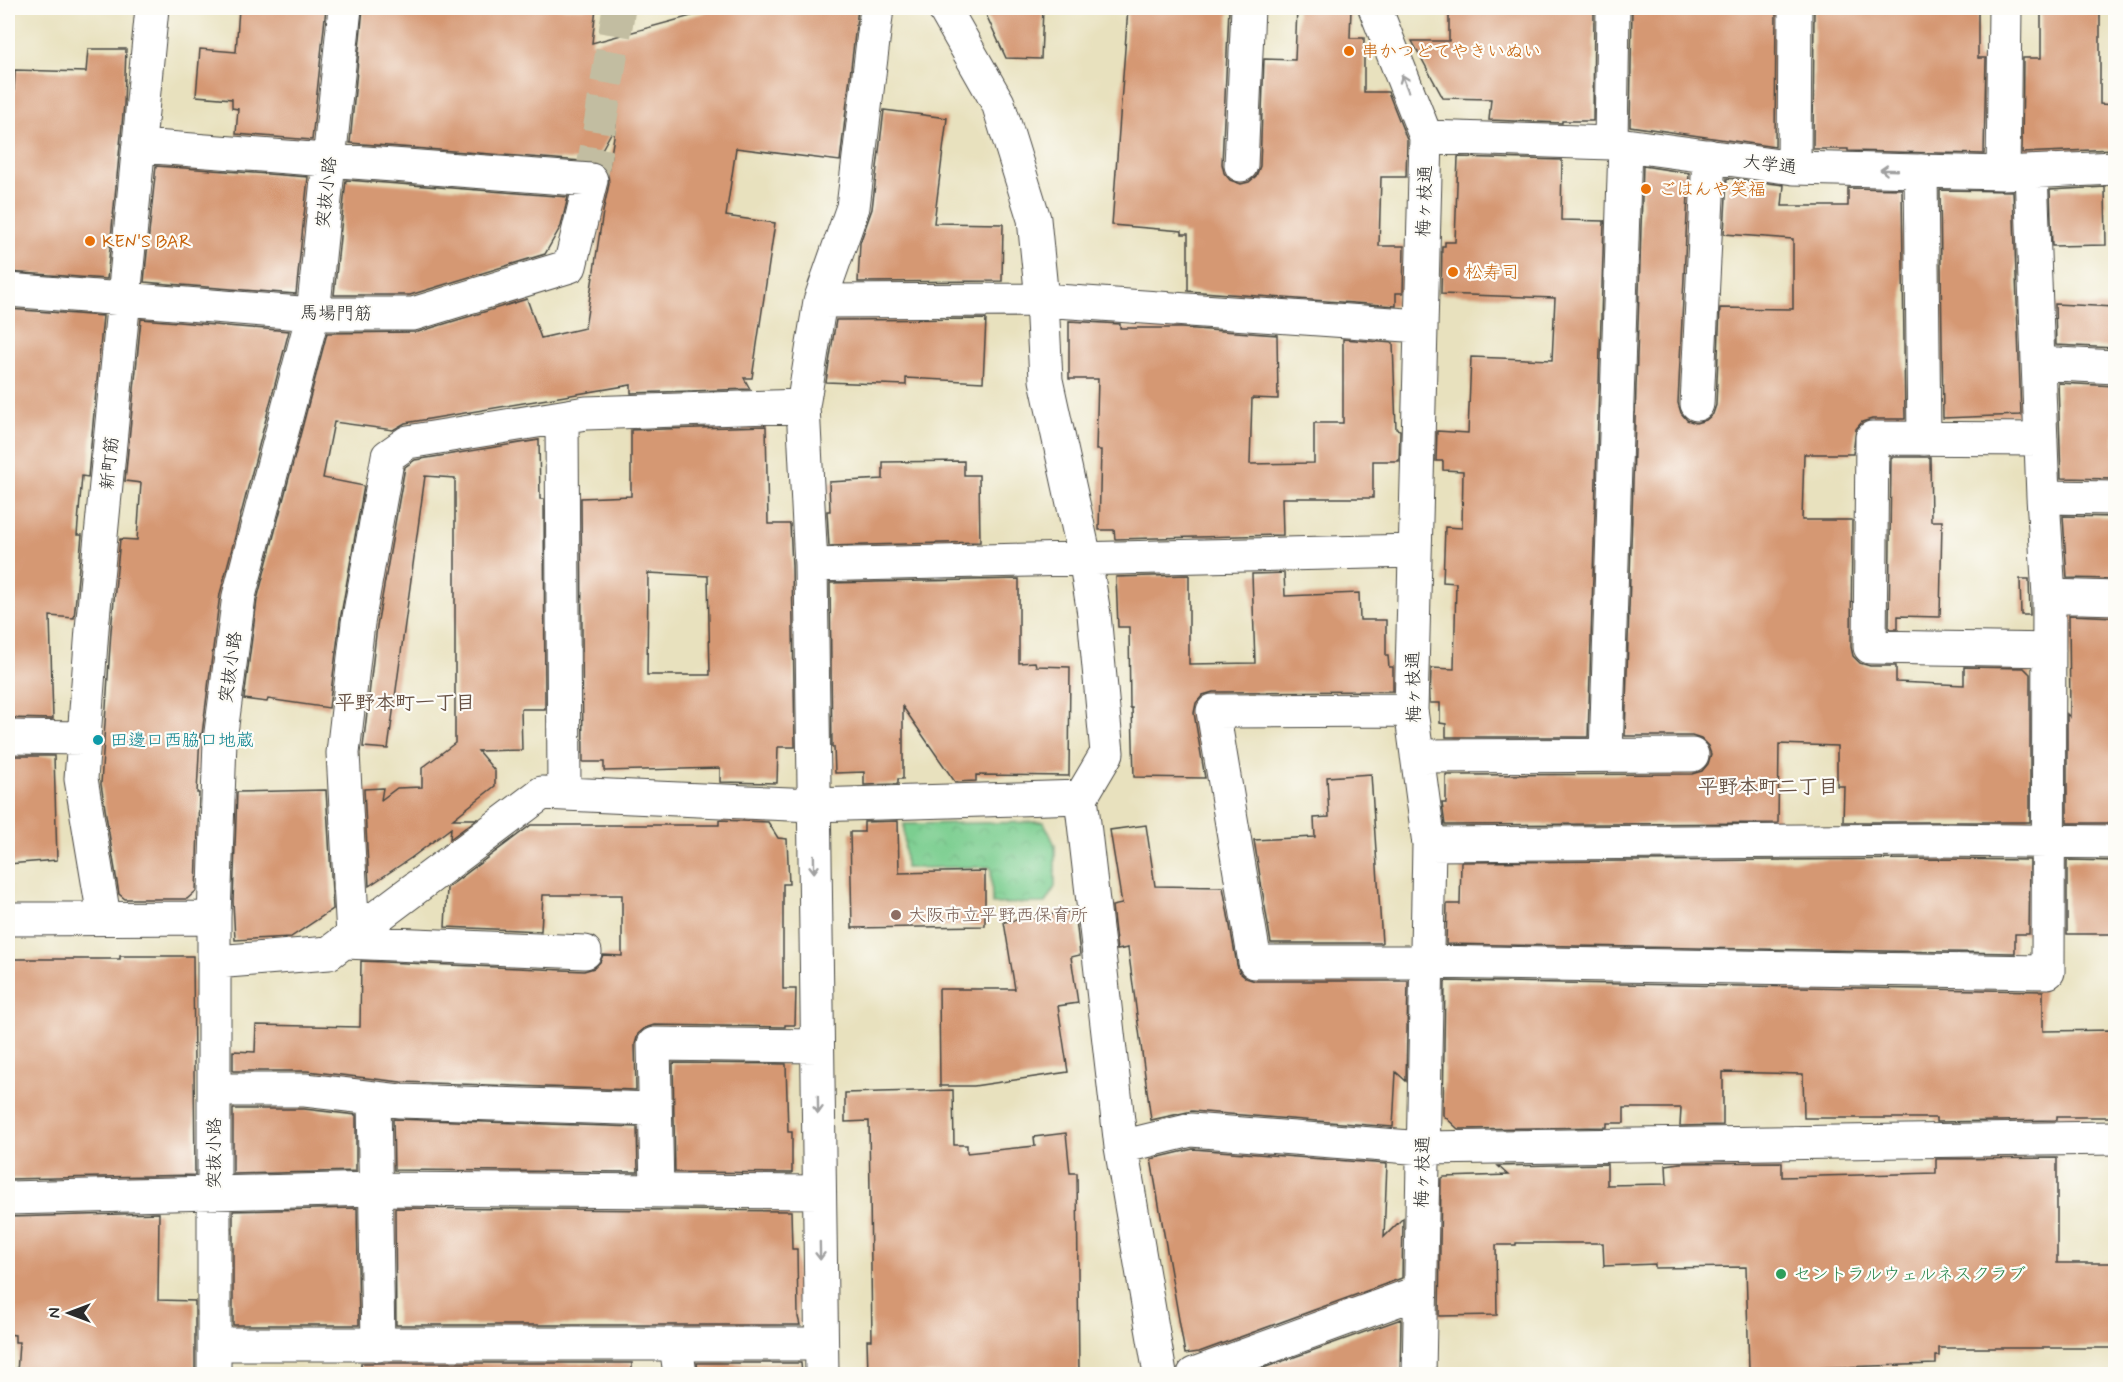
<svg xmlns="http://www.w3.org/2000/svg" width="2123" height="1382" font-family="Mynerve,'Klee One',sans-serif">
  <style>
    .park { fill: url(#park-crowns); stroke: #537c5e; stroke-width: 1.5 }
    .building { fill: #d59873; fill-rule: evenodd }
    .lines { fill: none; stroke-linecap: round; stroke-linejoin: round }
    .minor-tunnel { stroke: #c2bda1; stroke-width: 33; stroke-dasharray: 33 16; stroke-linecap: butt }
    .minor-casing { stroke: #474641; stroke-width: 35 }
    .minor { stroke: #fff; stroke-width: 33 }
    .oneway { stroke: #a0a0a0 }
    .food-dot { fill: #e8710a; stroke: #fdfcf7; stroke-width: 2 }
    .culture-dot { fill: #0f9aa8; stroke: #fdfcf7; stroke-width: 2 }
    .education-dot { fill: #8d6e63; stroke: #fdfcf7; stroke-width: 2 }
    .leisure-dot { fill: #2e9e5b; stroke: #fdfcf7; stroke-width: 2 }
    .labels { text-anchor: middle; stroke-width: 4.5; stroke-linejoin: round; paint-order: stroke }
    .food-label { font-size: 18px; fill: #c56008; stroke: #fdfcf7; text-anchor: start }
    .street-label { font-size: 18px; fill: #2b2b2b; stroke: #fdfcf7 }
    .culture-label { font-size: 18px; fill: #0d838f; stroke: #fdfcf7; text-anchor: start }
    .education-label { font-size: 18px; fill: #785e54; stroke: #fdfcf7; text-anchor: start }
    .leisure-label { font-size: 18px; fill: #27864d; stroke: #fdfcf7; text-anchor: start }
    .neighbourhood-label { font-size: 20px; font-weight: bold; fill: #665144; stroke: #fdfcf7 }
  </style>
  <defs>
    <pattern id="park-crowns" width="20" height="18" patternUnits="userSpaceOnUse" patternTransform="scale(1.5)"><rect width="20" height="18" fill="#7bce90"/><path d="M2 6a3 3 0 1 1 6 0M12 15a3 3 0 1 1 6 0" fill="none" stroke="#6ab17c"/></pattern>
  </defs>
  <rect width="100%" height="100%" fill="#fdfcf7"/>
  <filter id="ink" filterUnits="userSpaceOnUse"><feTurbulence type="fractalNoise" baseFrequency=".0167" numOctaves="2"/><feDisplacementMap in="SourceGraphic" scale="12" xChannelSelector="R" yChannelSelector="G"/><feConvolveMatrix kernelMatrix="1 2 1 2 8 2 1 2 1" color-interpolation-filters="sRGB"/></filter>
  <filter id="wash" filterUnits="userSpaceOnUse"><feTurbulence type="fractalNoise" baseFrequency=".008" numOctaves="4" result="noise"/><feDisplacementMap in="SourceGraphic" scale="24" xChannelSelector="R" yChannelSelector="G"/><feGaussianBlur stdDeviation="1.35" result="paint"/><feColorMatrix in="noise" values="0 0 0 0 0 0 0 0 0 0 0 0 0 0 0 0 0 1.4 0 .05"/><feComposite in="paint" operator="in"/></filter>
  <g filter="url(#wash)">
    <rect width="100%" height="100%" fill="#e8e1be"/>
    <path class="park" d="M1044,822L1055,845V887L1045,903L992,904L991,867L905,868L904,824Z"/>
    <g id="blocks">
      <path class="building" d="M239,8H326L312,140L236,134L238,109L232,108V99L196,96L200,49L236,52Z
        M363,8H596L592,43L706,12L707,8H858L840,161L736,148L726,216L775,223L752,378H744L750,389L631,393V385L405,423L393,430L334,422L323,478L364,486L340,620L329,708L268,699L267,702L244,699L257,600L327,333L418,332L527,299L541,338L585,328L603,212L609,184L608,173L616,124L595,162L350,143Z
        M983,8H1043L1041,59L1006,58Z
        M1128,8H1229L1222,164L1224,173L1230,180L1241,184L1249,182L1256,176L1260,166L1264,59L1295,60L1297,8H1351L1350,38H1364V92H1388L1407,140L1406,177H1381L1379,246H1404L1403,293H1396V306L1188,291V234H1182V231L1112,225Z
        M1449,8H1594L1593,121H1562V123L1489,120L1491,99L1443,98L1412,41H1449Z
        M1632,8H1776L1775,147L1630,126Z
        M1814,8H1978V58H1986L1984,154L1848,151V149H1813Z
        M2041,12H2100V104L2115,105V149L2022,153L2023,58H2041Z
        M88,49H126L124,104L107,279L8,272V218L15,70L86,72Z
        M884,110L947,118L934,223L1003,224L1002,281L858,282L860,243L872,209Z
        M1458,157L1562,160L1561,220L1604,221L1588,737H1446V724L1440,723V703H1430L1431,668L1454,669L1456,583L1443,582L1445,527L1462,528L1463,471L1443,470V461H1436L1437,431L1468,433L1471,357L1552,360L1555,298L1441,294L1442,246H1445V242H1455Z
        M156,166L308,177L296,294L144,282Z
        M1643,166L1689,173L1678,403L1681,413L1687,420L1696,423L1706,420L1713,414L1716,405L1720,308L1793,309V239L1724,234L1727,178L1784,185L1782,206H1848V188L1902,189L1905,419H1872L1862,422L1856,429L1853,454H1804L1802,520H1852L1851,647L1853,656L1860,663L1870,666H1896V682L1964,685V667L2024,668L2030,674V822H1843L1844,786H1837V746L1779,744L1778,823L1445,825L1442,803H1446V775L1692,774L1702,771L1708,764L1711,754L1708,746L1701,739L1692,736H1625Z
        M346,180L568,197L561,226L545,254L410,295H334Z
        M2105,187L2106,245L2052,246L2050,190Z
        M1940,190L2013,191L2021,415L1943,418Z
        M2055,304L2115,307V348L2056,345Z
        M8,309L103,316L88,477L82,476L77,535H82L74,618L50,616L53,719L8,718Z
        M141,319L289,331L220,594L202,734H200L197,793H199L196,891L187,899H125L119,894L101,784L111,631L120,539L137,540L141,483L125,481Z
        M986,319L983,382L906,378V385L826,382L836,320Z
        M1069,321L1120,324V328H1181L1277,335L1278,399L1252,398L1250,464L1314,463V423H1343V339L1393,343L1396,429L1400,430L1399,461H1373V498H1282L1283,535L1115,539L1114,530H1099L1101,450H1096L1098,379H1069Z
        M2058,383L2115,386V479L2061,478Z
        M766,426L768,524H790L792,566L795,747H778L777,783L720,782V768L604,771V762H583L581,498L631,496V430ZM648,573L708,576L710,675H647Z
        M539,440L540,499H544L545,709H521L522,750L478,751L495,771V786L453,819H477L450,839L451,828L411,858L369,886L364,789L383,788L381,800L397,788L422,787V768L455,743V478L425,476L388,749L363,747L377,626L405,467L415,460Z
        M1891,457H1930L1931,521H1942L1940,617L1898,616V629H1889Z
        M964,461V475H979L980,542L829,546L827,511H830L829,482L883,479V462Z
        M2063,516L2115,517V579L2067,578Z
        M1284,573L1285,596L1359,593L1360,620H1386V656H1388L1389,667H1393V691L1213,692L1203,695L1196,703L1194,713L1205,778L1134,777L1132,708H1130L1129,627H1118L1116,577L1189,575V664L1255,663L1252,574Z
        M1019,579V663L1035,662L1036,666L1070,667L1069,776L976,775V781L955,782L903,707V779H898V784L864,785V772L835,773L834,747H832L830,583Z
        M2020,579H2029L2030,615H2021Z
        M2069,615L2115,617V823H2067V714L2070,717Z
        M8,756H54L57,860L8,864Z
        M1371,774L1382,943H1271L1254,840L1315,837L1314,818L1329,817L1327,777Z
        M326,790L333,909L291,937L235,940L233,901L237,792Z
        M719,820L768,822L778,838L787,839L789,884H783V989H796L795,1025H785V1027L654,1025L645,1028L638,1034L635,1044L636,1090L401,1082L307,1071H233V1051L255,1052L256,1025L360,1027L361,961L584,971L594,968L600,962L603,955L622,956V895H543L541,931L445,927L447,888L531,825H719Z
        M898,821L899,873L985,871V926L852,928L850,832H864V822Z
        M1146,825L1155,886L1223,887L1237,965L1240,973L1246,978L1255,981H1408L1406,1081L1396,1072L1393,1127L1192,1111L1151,1120L1128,948L1117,950L1112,906L1122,904L1110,830Z
        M1937,859L2030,860L2029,934H2015V953L1446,944L1447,904H1460L1461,862Z
        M2067,860L2115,861V934H2067Z
        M1075,911L1080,955L1071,957L1078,1003L1058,1006L1068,1072L974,1086H940L939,989H1015L1004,922Z
        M120,956H193L195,1175L8,1179L9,1118H8V959H120Z
        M1445,981L2043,991V1031L2115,1030V1117H2057V1120L1936,1122V1118H1804L1803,1074L1723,1072V1125L1680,1126L1681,1108H1624V1123H1607V1127L1458,1129L1443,1115Z
        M673,1063L786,1064L788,1132H792V1173L675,1172Z
        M953,1090L954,1145H967V1153L1035,1146L1034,1137L1066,1133L1070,1173H1077L1079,1373L868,1374L867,1340H872L869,1121L845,1122V1093Z
        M233,1109H304L356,1115V1171L233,1174Z
        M393,1119L637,1127L638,1172L394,1170Z
        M1193,1149L1387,1164L1384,1237L1403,1218L1402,1278L1199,1352L1185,1354L1151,1159Z
        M2057,1158V1263H2115V1348H1939V1356H1936V1364L1749,1370L1746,1267L1655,1268V1264L1604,1266L1603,1243H1516V1245H1496L1497,1315L1439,1316L1441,1179L1444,1177L1508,1175L1498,1166L1607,1164V1185L1667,1184L1666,1165L1680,1163L1782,1162V1177L1936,1173V1159Z
        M357,1208L359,1325H233V1211Z
        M395,1208L791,1211L792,1249H797L798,1317L800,1325H396Z
        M159,1213L158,1300L195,1301V1374H17L19,1342H15V1335L8,1334V1217Z
        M1401,1319L1400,1374H1247Z
        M361,1363H632V1374H361Z
        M697,1363H801L802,1374H698Z"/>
    </g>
  </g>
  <g filter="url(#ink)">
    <use href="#blocks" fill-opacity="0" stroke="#474641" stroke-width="1.5"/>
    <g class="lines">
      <path class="minor-tunnel" d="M591,180L619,8"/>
      <g class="minor-casing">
        <path id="minor" d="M944,8L998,103L1034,219L1042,300L1046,380L1085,558L1094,614L1107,753L1081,797L1121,1147L1160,1374
          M1375,8L1426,137L1411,710L1429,844L1419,1374
          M1426,137L1611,143L1794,168L2003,173L2116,168
          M1611,143L1613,8
          M1241,165L1248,8
          M1794,168L1795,8
          M1921,171L1924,439
          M2003,173L2005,8
          M8,290L313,314H413L570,266L591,180L140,146
          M820,301L1042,300L1421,326
          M2038,363L2116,367
          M1697,404L1709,156
          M562,417L564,794
          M2041,439L1872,438L1870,647L2049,650
          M2043,497L2116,498
          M811,565L1415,551
          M2049,596L2116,598
          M1411,710L1213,711L1255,962H1426L2048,972L2049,596L2043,497L2031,172
          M8,737L84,738
          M1606,755L1625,145
          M1417,756L1692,755
          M1429,844L1937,840L2116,842
          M104,917L81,779L92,629L152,8
          M8,919L214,918
          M353,936L343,753L358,623L388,456L408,442L586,413L803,406
          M345,942L585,952
          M215,962L329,953L542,793L813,805L1081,797
          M214,1090H305L400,1101L654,1109
          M374,1098L378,1345
          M1121,1147L1191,1130L1423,1148L2116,1138
          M657,1191L654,1044L817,1046
          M8,1198L375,1189L819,1192
          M214,1344H821
          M676,1345L680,1374
          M214,1374V918L220,740L239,596L313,314L345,8
          M822,1374L811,565L803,406L820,301L853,207L877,8
          M1194,1374L1419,1292"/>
      </g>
      <use href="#minor" class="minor"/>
    </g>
    <defs><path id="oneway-shaft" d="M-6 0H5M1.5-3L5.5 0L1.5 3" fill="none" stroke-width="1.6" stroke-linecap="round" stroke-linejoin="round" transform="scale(1.5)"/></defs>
    <g class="oneway">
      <use href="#oneway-shaft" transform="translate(1405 83) rotate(-111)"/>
      <use href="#oneway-shaft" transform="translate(1889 170) rotate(-178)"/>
      <use href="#oneway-shaft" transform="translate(814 864) rotate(89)"/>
      <use href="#oneway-shaft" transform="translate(818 1105) rotate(89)"/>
      <use href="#oneway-shaft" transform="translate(820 1251) rotate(89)"/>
    </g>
  </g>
  <g class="food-dot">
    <circle cx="1349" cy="51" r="6"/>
    <circle cx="1646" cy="189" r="6"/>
    <circle cx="90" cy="241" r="6"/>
    <circle cx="1453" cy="272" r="6"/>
  </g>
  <circle class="culture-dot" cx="98" cy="740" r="6"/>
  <circle class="education-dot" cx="896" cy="915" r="6"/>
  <circle class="leisure-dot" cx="1781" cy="1274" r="6"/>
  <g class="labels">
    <g class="food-label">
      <text x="1361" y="57">串かつどてやきいぬい</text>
      <text x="1658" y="195">ごはんや笑福</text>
      <text x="102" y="247">KEN'S BAR</text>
      <text x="1465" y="278">松寿司</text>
    </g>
    <g class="street-label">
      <text transform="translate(1770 164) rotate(7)" y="6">大学通</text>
      <text transform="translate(326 192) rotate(-84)" y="6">突抜小路</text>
      <text transform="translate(1424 201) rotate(-88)" y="6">梅ヶ枝通</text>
      <text transform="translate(336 313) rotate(1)" y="6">馬場門筋</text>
      <text transform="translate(109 463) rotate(-84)" y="6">新町筋</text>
      <text transform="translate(230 667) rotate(-82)" y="6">突抜小路</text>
      <text transform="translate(1413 687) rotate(-91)" y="6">梅ヶ枝通</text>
      <text transform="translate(214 1153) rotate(-90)" y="6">突抜小路</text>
      <text transform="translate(1422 1172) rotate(-89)" y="6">梅ヶ枝通</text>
    </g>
    <g class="culture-label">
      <text x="110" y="746">田邊口西脇口地蔵</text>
    </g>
    <g class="education-label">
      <text x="908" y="921">大阪市立平野西保育所</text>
    </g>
    <g class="leisure-label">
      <text x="1793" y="1280">セントラルウェルネスクラブ</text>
    </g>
    <g class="neighbourhood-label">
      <text x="405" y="709">平野本町一丁目</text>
      <text x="1768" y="793">平野本町二丁目</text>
    </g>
  </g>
  <rect width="2123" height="1382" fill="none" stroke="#fdfcf7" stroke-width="30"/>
  <g transform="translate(69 1313) rotate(270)" stroke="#fdfcf7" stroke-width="4.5" paint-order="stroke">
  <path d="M0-4.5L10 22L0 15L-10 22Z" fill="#2b2b2b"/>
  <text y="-9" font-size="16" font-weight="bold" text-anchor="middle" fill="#2b2b2b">N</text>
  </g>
</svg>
